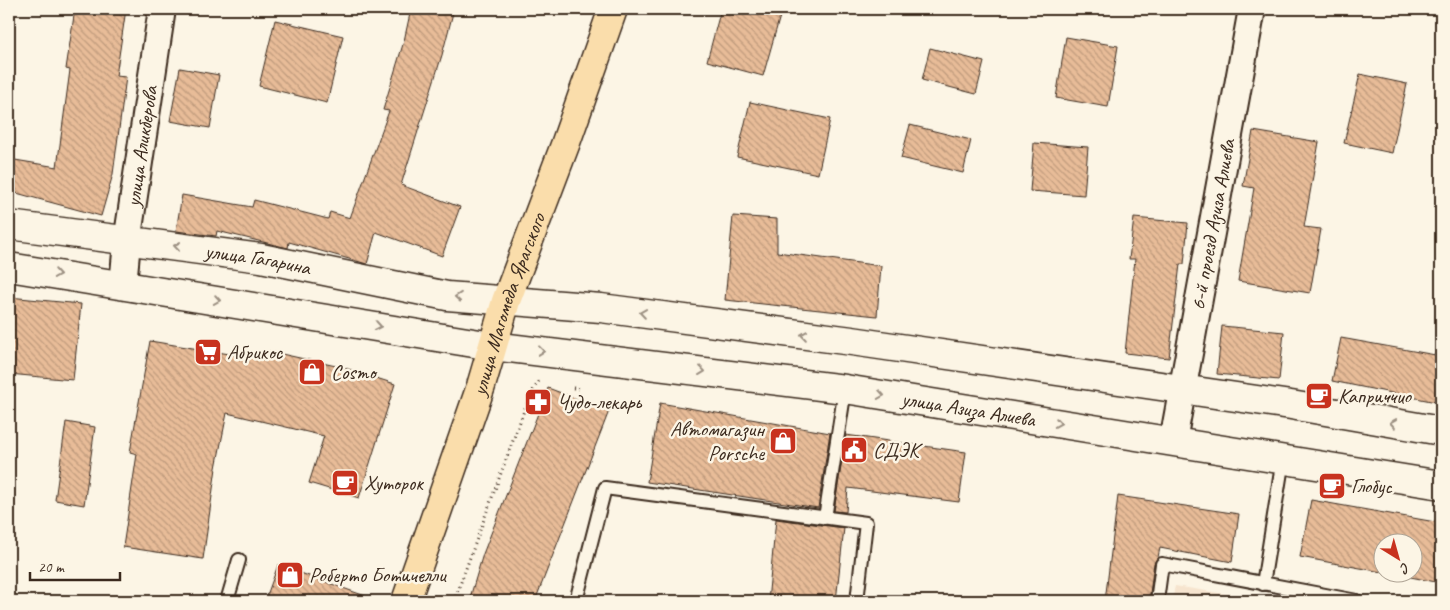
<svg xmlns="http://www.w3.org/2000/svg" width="1450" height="610" font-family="Caveat,sans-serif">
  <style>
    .built { fill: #f6e4ce }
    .building { fill: url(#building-back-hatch); stroke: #3b2a1e }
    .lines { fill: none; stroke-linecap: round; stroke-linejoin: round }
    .lane-casing { stroke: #3b2a1e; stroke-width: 16 }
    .street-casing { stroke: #3b2a1e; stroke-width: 30 }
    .secondary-casing { stroke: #3b2a1e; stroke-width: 31 }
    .primary-casing { stroke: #3b2a1e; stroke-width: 31 }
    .path { stroke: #3b2a1e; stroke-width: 3; stroke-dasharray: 1 4; stroke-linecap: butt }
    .lane { stroke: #fcf5e5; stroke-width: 12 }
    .street { stroke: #fcf5e5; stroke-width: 26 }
    .secondary { stroke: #fcf5e5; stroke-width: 28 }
    .primary { stroke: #faddab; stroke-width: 28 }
    .oneway { stroke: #9c9082 }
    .labels { text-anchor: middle; stroke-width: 5; stroke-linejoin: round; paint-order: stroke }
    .street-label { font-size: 21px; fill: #3b2a1e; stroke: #fcf5e5 }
    .poi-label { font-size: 21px; fill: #3b2a1e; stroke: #fcf5e5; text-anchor: start }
  </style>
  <defs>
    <pattern id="building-back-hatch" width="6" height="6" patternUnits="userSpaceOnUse" patternTransform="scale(1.25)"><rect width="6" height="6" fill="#e8bc98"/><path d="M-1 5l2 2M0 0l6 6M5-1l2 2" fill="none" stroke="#bd997b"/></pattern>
  </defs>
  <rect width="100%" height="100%" fill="#fcf5e5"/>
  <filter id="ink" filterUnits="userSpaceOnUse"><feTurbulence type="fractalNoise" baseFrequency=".02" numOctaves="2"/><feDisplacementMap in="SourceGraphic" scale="10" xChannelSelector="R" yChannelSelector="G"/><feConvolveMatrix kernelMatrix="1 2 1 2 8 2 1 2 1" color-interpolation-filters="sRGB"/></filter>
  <g filter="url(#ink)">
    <path class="built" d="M1175,586L1270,601H1172Z"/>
    <path class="building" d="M75,9H126L116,76L126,77L113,174L101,216L9,191V159L57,167L70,70L66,69Z
      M411,9H454L442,55L401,185L460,207L442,256L376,232L367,264L289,242L288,248L217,231L216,236L176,231L182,195L252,207L254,200L328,219L330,212L350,218L389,111L383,110L404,41Z
      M721,9H782L763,76L707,61Z
      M275,20L343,36L327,103L259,86Z
      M1066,37L1118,46L1108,107L1056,98Z
      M930,48L984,62L976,94L922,80Z
      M180,68L219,75L210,128L170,121Z
      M1360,74L1407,84L1392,153L1344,143Z
      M750,102L830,119L818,174L737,157Z
      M910,125L971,140L963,173L901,158Z
      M1253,131L1319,142L1304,227L1321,229L1310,293L1238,281L1254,188L1243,186Z
      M1034,143L1088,147L1084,195L1030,191Z
      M733,216L777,219V252L881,266L877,316L725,300Z
      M1134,218L1188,223L1184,264H1180L1169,358L1125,353L1135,259H1129Z
      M9,297L81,304L73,380L9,374Z
      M1222,326L1284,332L1279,380L1217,374Z
      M1341,338L1441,356V403L1332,381Z
      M150,341L266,360L268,351L345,368L395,384L359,498L309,483L324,436L227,413L216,468L203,559L123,547L137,454L130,452Z
      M548,388L609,411L535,601H469L483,554Z
      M660,403L830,433L818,508L647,482Z
      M66,422L95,427L84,505L55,500Z
      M846,435L966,452L959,502L848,488L846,512L834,511Z
      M1118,496L1239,514L1232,562L1160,548L1158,557L1154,563L1149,601H1105Z
      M1311,500L1441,523V583L1385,572H1412V542H1382V572L1300,557Z
      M776,519L844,528L836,601H768Z
      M278,565L371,598V601H265Z"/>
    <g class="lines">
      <g class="lane-casing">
        <path id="lane" d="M825,518L845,389
          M1263,584L1283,459
          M227,601L239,560
          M576,601L605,488L866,523L857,601
          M1157,601L1162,564L1357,601"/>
      </g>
      <g class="street-casing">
        <g id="street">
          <path id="s1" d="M123,285L127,242L162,9"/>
          <path id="s2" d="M1173,441L1252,9"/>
        </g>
      </g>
      <g class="secondary-casing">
        <g id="secondary">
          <path id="s3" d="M9,225L261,258L447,296L601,308L852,341L1291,405L1441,431"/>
          <path id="s4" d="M9,267L492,346L845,389L1441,485"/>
        </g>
      </g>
      <g class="primary-casing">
        <g id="primary">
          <path id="s5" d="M406,601L481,386L506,301L565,145L613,9"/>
        </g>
      </g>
      <path class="path" d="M573,388L582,389
        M454,601L529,397L539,381"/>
      <use href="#lane" class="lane"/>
      <use href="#street" class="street"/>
      <use href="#secondary" class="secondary"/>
      <use href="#primary" class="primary"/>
    </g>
    <defs><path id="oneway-chevron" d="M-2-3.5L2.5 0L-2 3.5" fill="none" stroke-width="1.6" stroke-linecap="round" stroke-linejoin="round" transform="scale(1.25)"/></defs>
    <g class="oneway">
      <use href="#oneway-chevron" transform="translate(177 246) rotate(-172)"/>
      <use href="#oneway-chevron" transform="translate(57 274) rotate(9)"/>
      <use href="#oneway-chevron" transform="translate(458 297) rotate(-175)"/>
      <use href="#oneway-chevron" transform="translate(217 300) rotate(9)"/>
      <use href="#oneway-chevron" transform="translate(643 313) rotate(-172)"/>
      <use href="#oneway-chevron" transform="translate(378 326) rotate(10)"/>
      <use href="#oneway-chevron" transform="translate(804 335) rotate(-172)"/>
      <use href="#oneway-chevron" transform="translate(541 351) rotate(7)"/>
      <use href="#oneway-chevron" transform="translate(702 371) rotate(7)"/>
      <use href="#oneway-chevron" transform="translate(881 395) rotate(9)"/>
      <use href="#oneway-chevron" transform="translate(1058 423) rotate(9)"/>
      <use href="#oneway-chevron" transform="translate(1393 423) rotate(-171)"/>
    </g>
  </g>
  <defs>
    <g id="supermarket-square" transform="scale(1.4375)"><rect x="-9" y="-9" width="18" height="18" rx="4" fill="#c8321e" stroke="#fcf5e5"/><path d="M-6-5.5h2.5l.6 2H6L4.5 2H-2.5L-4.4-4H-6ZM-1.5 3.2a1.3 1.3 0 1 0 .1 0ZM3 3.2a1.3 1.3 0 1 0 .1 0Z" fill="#fff"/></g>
    <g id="shop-square" transform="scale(1.4375)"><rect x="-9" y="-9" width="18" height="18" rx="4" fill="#c8321e" stroke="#fcf5e5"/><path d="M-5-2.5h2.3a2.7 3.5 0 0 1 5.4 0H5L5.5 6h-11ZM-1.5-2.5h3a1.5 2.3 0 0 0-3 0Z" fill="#fff"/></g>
    <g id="cafe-square" transform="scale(1.4375)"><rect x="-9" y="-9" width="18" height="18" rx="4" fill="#c8321e" stroke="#fcf5e5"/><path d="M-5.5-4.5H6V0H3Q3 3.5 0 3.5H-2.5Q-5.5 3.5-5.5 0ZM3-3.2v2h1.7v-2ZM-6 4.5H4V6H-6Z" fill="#fff"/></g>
    <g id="pharmacy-square" transform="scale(1.4375)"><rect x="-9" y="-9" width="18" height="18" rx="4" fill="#c8321e" stroke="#fcf5e5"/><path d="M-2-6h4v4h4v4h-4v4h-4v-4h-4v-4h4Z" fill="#fff"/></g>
    <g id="civic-square" transform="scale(1.4375)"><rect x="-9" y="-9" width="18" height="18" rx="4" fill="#c8321e" stroke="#fcf5e5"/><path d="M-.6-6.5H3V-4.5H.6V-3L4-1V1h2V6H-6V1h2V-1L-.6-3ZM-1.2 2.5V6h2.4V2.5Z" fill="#fff"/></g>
  </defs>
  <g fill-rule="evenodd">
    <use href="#supermarket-square" x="208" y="352"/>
    <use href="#shop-square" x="312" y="372"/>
    <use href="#cafe-square" x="1319" y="396"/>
    <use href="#pharmacy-square" x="538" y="402"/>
    <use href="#shop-square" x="783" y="441"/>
    <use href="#civic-square" x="854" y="450"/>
    <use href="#cafe-square" x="345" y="483"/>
    <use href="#cafe-square" x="1332" y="486"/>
    <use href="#shop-square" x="290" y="575"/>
  </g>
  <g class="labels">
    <g class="street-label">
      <text dy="7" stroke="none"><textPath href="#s1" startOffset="140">улица Аликберова</textPath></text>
      <text dy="7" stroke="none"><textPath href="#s2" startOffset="220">6-й проезд Азиза Алиева</textPath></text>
      <text dy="7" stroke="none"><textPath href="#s3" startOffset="251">улица Гагарина</textPath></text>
      <text dy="7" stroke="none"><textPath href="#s5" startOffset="314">улица Магомеда Ярагского</textPath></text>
      <text dy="7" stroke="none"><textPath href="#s4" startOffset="970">улица Азиза Алиева</textPath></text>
    </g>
    <g class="poi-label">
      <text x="227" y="359">Абрикос</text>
      <text x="331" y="379">Cosmo</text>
      <text x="1338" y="403">Каприччио</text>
      <text x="557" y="409">Чудо-лекарь</text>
      <text x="764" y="436" text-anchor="end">Автомагазин<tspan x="764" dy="24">Porsche</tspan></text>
      <text x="873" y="457">СДЭК</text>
      <text x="364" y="490">Хуторок</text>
      <text x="1351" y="493">Глобус</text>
      <text x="309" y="582">Роберто Ботичелли</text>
    </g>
  </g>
  <rect width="1450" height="610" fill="none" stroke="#fcf5e5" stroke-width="30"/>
  <rect x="15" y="15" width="1420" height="580" fill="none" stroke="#3b2a1e" stroke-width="2" filter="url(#ink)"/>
  <g transform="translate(1398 558) rotate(143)"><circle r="24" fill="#fcf5e5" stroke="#afa495"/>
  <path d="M0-4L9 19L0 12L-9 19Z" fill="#c8321e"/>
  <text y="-8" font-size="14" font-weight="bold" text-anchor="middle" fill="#3b2a1e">С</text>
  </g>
  <path d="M30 572v8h90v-8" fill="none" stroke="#3b2a1e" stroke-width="2.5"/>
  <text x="38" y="572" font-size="15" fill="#3b2a1e" stroke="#fcf5e5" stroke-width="4" paint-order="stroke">20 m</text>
</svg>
